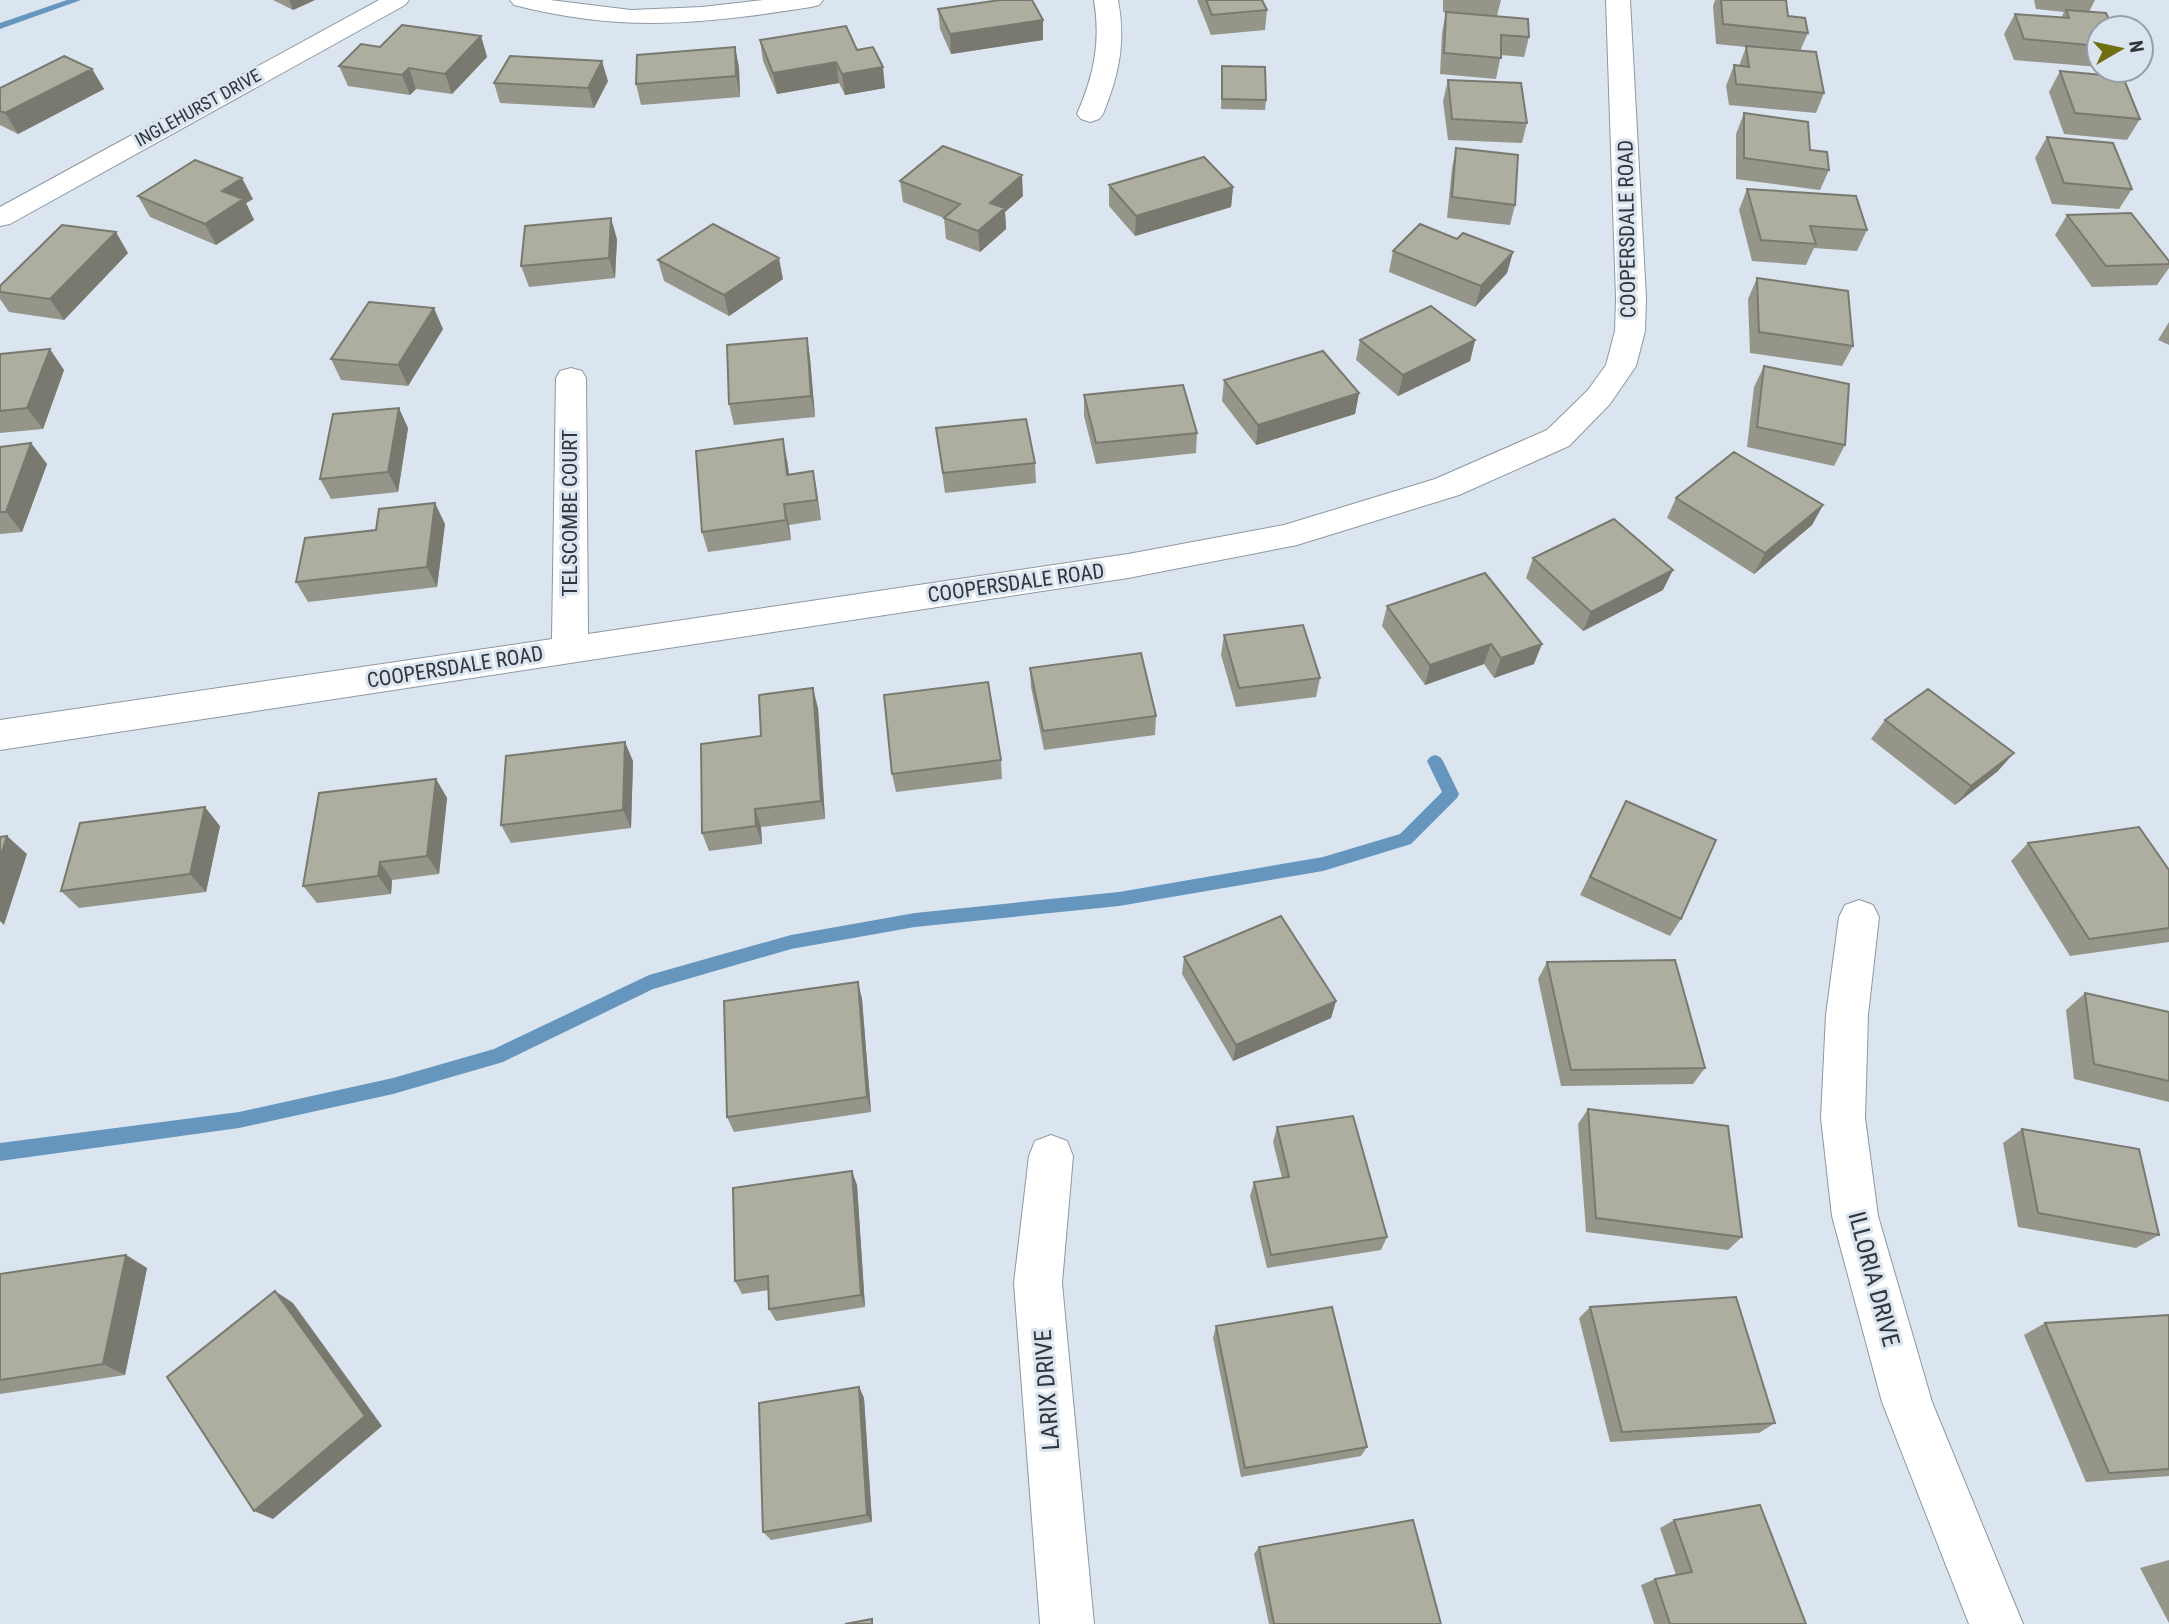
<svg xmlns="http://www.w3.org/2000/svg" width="2169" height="1624" font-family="'Roboto Condensed',sans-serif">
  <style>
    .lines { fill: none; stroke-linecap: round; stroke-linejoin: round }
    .stream { fill: #6696bd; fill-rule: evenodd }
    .minor-casing { stroke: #8e98a2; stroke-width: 2 }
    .minor { fill: #fff; fill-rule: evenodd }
    .wall { fill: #95958a }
    .shaded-wall { fill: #797970 }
    .building { fill: #adada0; stroke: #797970; stroke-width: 2 }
    .labels { text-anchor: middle; stroke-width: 6; stroke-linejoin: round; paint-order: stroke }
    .far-street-label { font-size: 18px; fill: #31363a; stroke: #dae5f0 }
    .street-label { font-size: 21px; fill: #31363a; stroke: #dae5f0 }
    .near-street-label { font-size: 24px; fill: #31363a; stroke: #dae5f0 }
  </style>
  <rect width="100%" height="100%" fill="#dae5f0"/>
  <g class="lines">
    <path class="stream" d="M67,0H81L0,29V23Z
      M1435,755L1440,757L1443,761L1459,794L1457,798L1411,844L1323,871L1119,906L915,927L791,949L653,989L503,1062L393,1094L239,1128L0,1161V1143L239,1112L393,1078L494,1049L649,975L791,935L915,913L1119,892L1323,857L1400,834L1442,792L1427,761L1430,757Z"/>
    <g class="minor-casing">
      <path id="minor" d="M379,0H409L405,5L10,224L0,226V207Z
        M510,0H550L631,10L702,7L763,0H823L819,5L811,7C701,24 623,33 514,5Z
        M1094,0H1118C1126,42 1119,75 1103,114L1099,119L1090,122L1081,119L1077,114C1094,75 1101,42 1094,0Z
        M1606,0H1630L1646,298L1645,331L1636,366L1610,404L1569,446L1459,495L1297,545L1128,578L0,750V720L552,639L556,378L560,371L571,368L582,371L586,378L588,634L1128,554L1284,525L1435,479L1547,430L1588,390L1606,365L1615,331L1616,298Z
        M1859,900L1873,905L1879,917L1868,1015L1865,1118L1878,1216L1932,1402L2023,1624H1969L1882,1402L1832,1216L1821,1118L1826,1015L1839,917L1845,905Z
        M1051,1135L1067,1141L1073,1156L1062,1283L1094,1624H1040L1014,1283L1029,1156L1035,1141Z"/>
    </g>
    <use href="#minor" class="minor"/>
  </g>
  <path class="wall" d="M273,0H315L293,10Z
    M1197,0H1262L1267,10L1265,30L1211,35Z
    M1443,0H1501L1497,16L1443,12Z
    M1715,0H1786L1788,16L1808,33L1800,51L1824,93L1816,113L1729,105L1726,86L1734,65L1739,66L1746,47L1716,44L1713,6Z
    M2034,0H2095L2089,12L2099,28V67L2014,60L2004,34L2015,14L2061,18L2064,12L2036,9Z
    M938,9L1043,40L951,54L940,29Z
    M1446,12L1529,37L1524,57L1501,55L1496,79L1440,74L1442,33Z
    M481,36L487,57L452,94L416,89L410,95L348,86L339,66L380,47Z
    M760,40L857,50L885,88L845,95L839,83L777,94L763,61Z
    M735,47L739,68L740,97L641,105L636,84Z
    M1222,66L1266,100L1265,110L1221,109Z
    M92,69L104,89L18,134L0,125V88Z
    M2060,71L2140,119L2127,140L2064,134L2049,92Z
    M1448,80L1527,123L1522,143L1448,140L1443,101Z
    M608,81L594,108L500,103L494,83Z
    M1744,113L1810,150L1829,170L1820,190L1736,179V134Z
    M2047,137L2132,189L2119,209L2052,204L2035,158Z
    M1456,148L1515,205L1510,225L1447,218L1452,168Z
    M900,181L1023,196L1005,212L1006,229L980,252L946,239L944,218L903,202Z
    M1109,185L1233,187L1231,207L1135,236L1109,206Z
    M1747,189L1867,230L1857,251L1814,248L1806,265L1752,261L1739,210Z
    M138,196L253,199L246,203L254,220L216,245L150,217Z
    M2067,215L2169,261V268L2157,285L2092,287L2055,235Z
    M617,239L615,278L529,287L521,266Z
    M1457,239L1513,252L1507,273L1475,307L1389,272L1393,251Z
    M128,253L64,320L9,312L0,299V286Z
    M658,260L783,279L729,316L664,281Z
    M1757,278L1853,346L1842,366L1750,353L1748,299Z
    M2169,322V345L2158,340Z
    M443,329L408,386L341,380L331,359Z
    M807,338L810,358L815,417L734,425L729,404Z
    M1360,340H1475L1470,361L1398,396L1356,360Z
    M0,354L64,370L43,429L0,433Z
    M1764,366L1845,445L1834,466L1747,447L1754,387Z
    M1224,380L1359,393L1355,414L1256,445L1222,401Z
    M1084,395L1197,433L1196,453L1096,464L1084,416Z
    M408,428L398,492L331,499L320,479Z
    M936,428L1035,463L1036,483L945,493Z
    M31,443L47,464L22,532L0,534V447Z
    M787,460L789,474L813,471L821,520L789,525L791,540L708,552L702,532Z
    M1676,498L1823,505L1812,525L1754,574L1667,518Z
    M445,524L437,587L308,602L296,582L376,530Z
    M1533,558L1663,590L1583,631L1526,578Z
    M1485,573L1534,664L1494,678L1484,664L1425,685L1382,626L1387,606Z
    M1224,635L1320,678L1316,697L1236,707L1221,655Z
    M1030,668L1156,716L1155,735L1044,750L1031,687Z
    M818,708L825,819L761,827L762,844L709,851L702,833L761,736Z
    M1885,720L1998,771L1955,805L1871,739Z
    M1001,760L1002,779L896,792L892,774Z
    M633,761L631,828L511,843L501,825Z
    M436,779L447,798L439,874L392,880L391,894L317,903L303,886Z
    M1626,801L1681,919L1670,936L1580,895Z
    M220,826L206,892L79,908L61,891Z
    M2028,843L2169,870V942L2070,956L2011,861Z
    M1184,957L1336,1001L1331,1018L1233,1061L1182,974Z
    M1547,962L1705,1068L1693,1084L1561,1086L1538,979Z
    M2085,993L2169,1012V1102L2074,1079L2066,1010Z
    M862,999L871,1112L734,1132L727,1117Z
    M1588,1109L1742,1237L1728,1250L1586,1232L1578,1124Z
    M1277,1127L1387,1237L1381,1250L1267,1268L1250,1196L1254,1182L1282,1178L1273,1142Z
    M2022,1129L2159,1235L2136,1248L2018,1227L2003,1143Z
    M857,1185L865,1307L776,1321L769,1309V1290L742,1294L735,1281Z
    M126,1255L147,1268L125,1375L0,1394V1274Z
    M1590,1307L1775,1423L1759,1433L1610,1442L1579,1318Z
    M2169,1315V1476L2086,1482L2024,1335L2045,1323Z
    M1216,1326L1367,1447L1361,1456L1241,1477L1213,1338Z
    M859,1387L864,1398L872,1522L771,1540L763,1532Z
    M1674,1520L1806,1624H1654L1641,1585L1655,1579L1676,1575L1660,1528Z
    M1259,1547L1441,1624H1269L1254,1554Z
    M2169,1560V1623L2140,1568Z"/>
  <path class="shaded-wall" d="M289,0H315L293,10Z
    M1043,20V40L951,54L950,34Z
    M481,36L487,57L452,94L445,74Z
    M735,47L739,68L740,97L736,76Z
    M602,61L608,81L594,108L588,88Z
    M836,62L839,83L777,94L773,73Z
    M883,67L885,88L845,95L842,74Z
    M409,68L416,89L410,95L402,75Z
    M92,69L104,89L18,134L5,113Z
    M1022,175L1023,196L1005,212L1006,229L980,252L978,231L990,203Z
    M242,178L253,199L246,203L254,220L216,245L205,224L222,191Z
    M1233,187L1231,207L1135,236L1136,216Z
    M611,218L617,239L615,278L609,258Z
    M116,232L128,253L64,320L50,299Z
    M1513,252L1507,273L1475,307L1481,286Z
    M779,258L783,279L729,316L724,295Z
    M434,308L443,329L408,386L398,365Z
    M807,338L810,358L815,417L811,396Z
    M1475,340L1470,361L1398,396L1403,375Z
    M50,349L64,370L43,429L27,408Z
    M1359,393L1355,414L1256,445L1258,425Z
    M399,408L408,428L398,492L388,472Z
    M783,439L787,460L792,495L787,475Z
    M31,443L47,464L22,532L6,512Z
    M813,471L817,492L821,520L817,500Z
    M435,503L445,524L437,587L427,567Z
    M784,504L789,525L791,540L786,520Z
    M1823,505L1812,525L1754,574L1765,553Z
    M1673,570L1663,590L1583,631L1591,612Z
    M1491,644L1484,664L1425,685L1430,665Z
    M1542,644L1534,664L1494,678L1501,658Z
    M813,688L818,708L825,819L821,801Z
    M625,742L633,761L631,828L623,810Z
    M2014,753L1998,771L1955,805L1971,786Z
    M436,779L447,798L439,874L427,856Z
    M205,807L220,826L206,892L190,874Z
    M755,809L761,827L762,844L756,826Z
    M7,836L27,854L4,925L0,921V858Z
    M380,862L392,880L391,894L378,876Z
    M858,982L862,999L871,1112L867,1097Z
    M1336,1001L1331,1018L1233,1061L1236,1045Z
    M852,1171L857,1185L865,1307L861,1295Z
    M126,1255L147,1268L125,1375L103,1364Z
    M275,1291L293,1303L382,1426L273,1519L254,1511Z
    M859,1387L864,1398L872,1522L867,1515Z"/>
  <path class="building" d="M1000,0H1032L1043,20L950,34L938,9Z
    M1206,0H1262L1267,10L1212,15Z
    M1721,0H1786L1788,16L1805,18L1808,33L1723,24Z
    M2066,10L2106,13L2113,28H2099V46L2024,39L2015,14L2069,18Z
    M1446,12L1528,19L1529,37L1501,35V58L1444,53Z
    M402,25L481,36L445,74L409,68L402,75L339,66L361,44L380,47Z
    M846,26L857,50L873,47L883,67L842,74L836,62L773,73L760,40Z
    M1746,46L1816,52L1824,93L1736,84L1734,65L1749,67Z
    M735,47L736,76L636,84L637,55Z
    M64,56L92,69L5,113L0,111V88Z
    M510,56L602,61L588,88L494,83Z
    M1222,66L1265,67L1266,100L1222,99Z
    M2060,71L2123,77L2140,119L2075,113Z
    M1448,80L1521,83L1527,123L1452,119Z
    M1744,113L1808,122L1810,150L1827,152L1829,170L1744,158Z
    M2047,137L2113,143L2132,189L2064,183Z
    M943,146L1022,175L990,203L1005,208L978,231L944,218L960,204L900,181Z
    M1456,148L1518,155L1515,205L1452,197Z
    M1204,157L1233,187L1136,216L1109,185Z
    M195,160L242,178L222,191L243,199L205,224L138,196Z
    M1747,189L1856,196L1867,230L1810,226L1816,244L1761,240Z
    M2131,213L2169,261V264L2106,266L2067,215Z
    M611,218L609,258L521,266L525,226Z
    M713,224L779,258L724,295L658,260Z
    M1420,224L1457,239L1463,233L1513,252L1481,286L1393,251Z
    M62,225L116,232L50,299L0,292V286Z
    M1757,278L1848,291L1853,346L1759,332Z
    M369,302L434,308L398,365L331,359Z
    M1431,306L1475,340L1403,375L1360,340Z
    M807,338L811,396L729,404L727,345Z
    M50,349L27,408L0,411V354Z
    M1323,351L1359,393L1258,425L1224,380Z
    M1764,366L1849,384L1845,445L1757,427Z
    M1183,385L1197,433L1096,443L1084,395Z
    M399,408L388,472L320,479L333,414Z
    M1026,419L1035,463L943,473L936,428Z
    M783,439L787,475L813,471L817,500L784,504L786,520L702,532L696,451Z
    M31,443L6,512H0V447Z
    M1734,452L1823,505L1765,553L1676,498Z
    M435,503L427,567L296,582L305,538L376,530L379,509Z
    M1614,519L1673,570L1591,612L1533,558Z
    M1485,573L1542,644L1501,658L1491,644L1430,665L1387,606Z
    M1303,625L1320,678L1239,688L1224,635Z
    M1141,653L1156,716L1043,731L1030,668Z
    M988,682L1001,760L892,774L884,695Z
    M813,688L821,801L755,809L756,826L702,833L701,744L761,736L759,695Z
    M1928,689L2014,753L1971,786L1885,720Z
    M625,742L623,810L501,825L506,756Z
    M436,779L427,856L380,862L378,876L303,886L319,793Z
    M1626,801L1716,840L1681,919L1590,877Z
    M205,807L190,874L61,891L80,823Z
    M2139,827L2169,870V928L2089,939L2028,843Z
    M7,836L0,858V837Z
    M1281,916L1336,1001L1236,1045L1184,957Z
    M1675,960L1705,1068L1571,1070L1547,962Z
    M858,982L867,1097L727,1117L724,1001Z
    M2085,993L2169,1012V1081L2094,1064Z
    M1588,1109L1728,1126L1742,1237L1596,1218Z
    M1353,1116L1387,1237L1271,1255L1254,1182L1289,1177L1277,1127Z
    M2022,1129L2139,1149L2159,1235L2038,1213Z
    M852,1171L861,1295L769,1309L768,1276L735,1281L733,1188Z
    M126,1255L103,1364L0,1380V1274Z
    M275,1291L365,1416L254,1511L167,1377Z
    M1736,1297L1775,1423L1622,1432L1590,1307Z
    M1332,1307L1367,1447L1245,1468L1216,1326Z
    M2169,1315V1469L2109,1473L2045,1323Z
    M859,1387L867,1515L763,1532L759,1403Z
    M1760,1505L1806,1624H1670L1655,1579L1692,1572L1674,1520Z
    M1413,1520L1441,1624H1274L1259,1547Z
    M872,1619V1624H845Z"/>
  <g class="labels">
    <g class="far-street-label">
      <text transform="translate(198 108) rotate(-29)" y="6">INGLEHURST DRIVE</text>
    </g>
    <g class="street-label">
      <text transform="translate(1627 229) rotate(-91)" y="7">COOPERSDALE ROAD</text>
      <text transform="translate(570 513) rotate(-90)" y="7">TELSCOMBE COURT</text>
      <text transform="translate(1016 583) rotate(-8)" y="7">COOPERSDALE ROAD</text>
      <text transform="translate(455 667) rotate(-9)" y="7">COOPERSDALE ROAD</text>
    </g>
    <g class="near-street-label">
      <text transform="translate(1874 1279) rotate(75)" y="8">ILLORIA DRIVE</text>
      <text transform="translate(1047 1390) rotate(-94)" y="8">LARIX DRIVE</text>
    </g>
  </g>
  <g transform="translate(2120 49) rotate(81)"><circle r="33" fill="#dae5f0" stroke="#969fa7" stroke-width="2"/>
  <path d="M0-5L12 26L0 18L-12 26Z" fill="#6f6f11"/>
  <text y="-10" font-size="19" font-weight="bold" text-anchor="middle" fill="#31363a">N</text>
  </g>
</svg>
